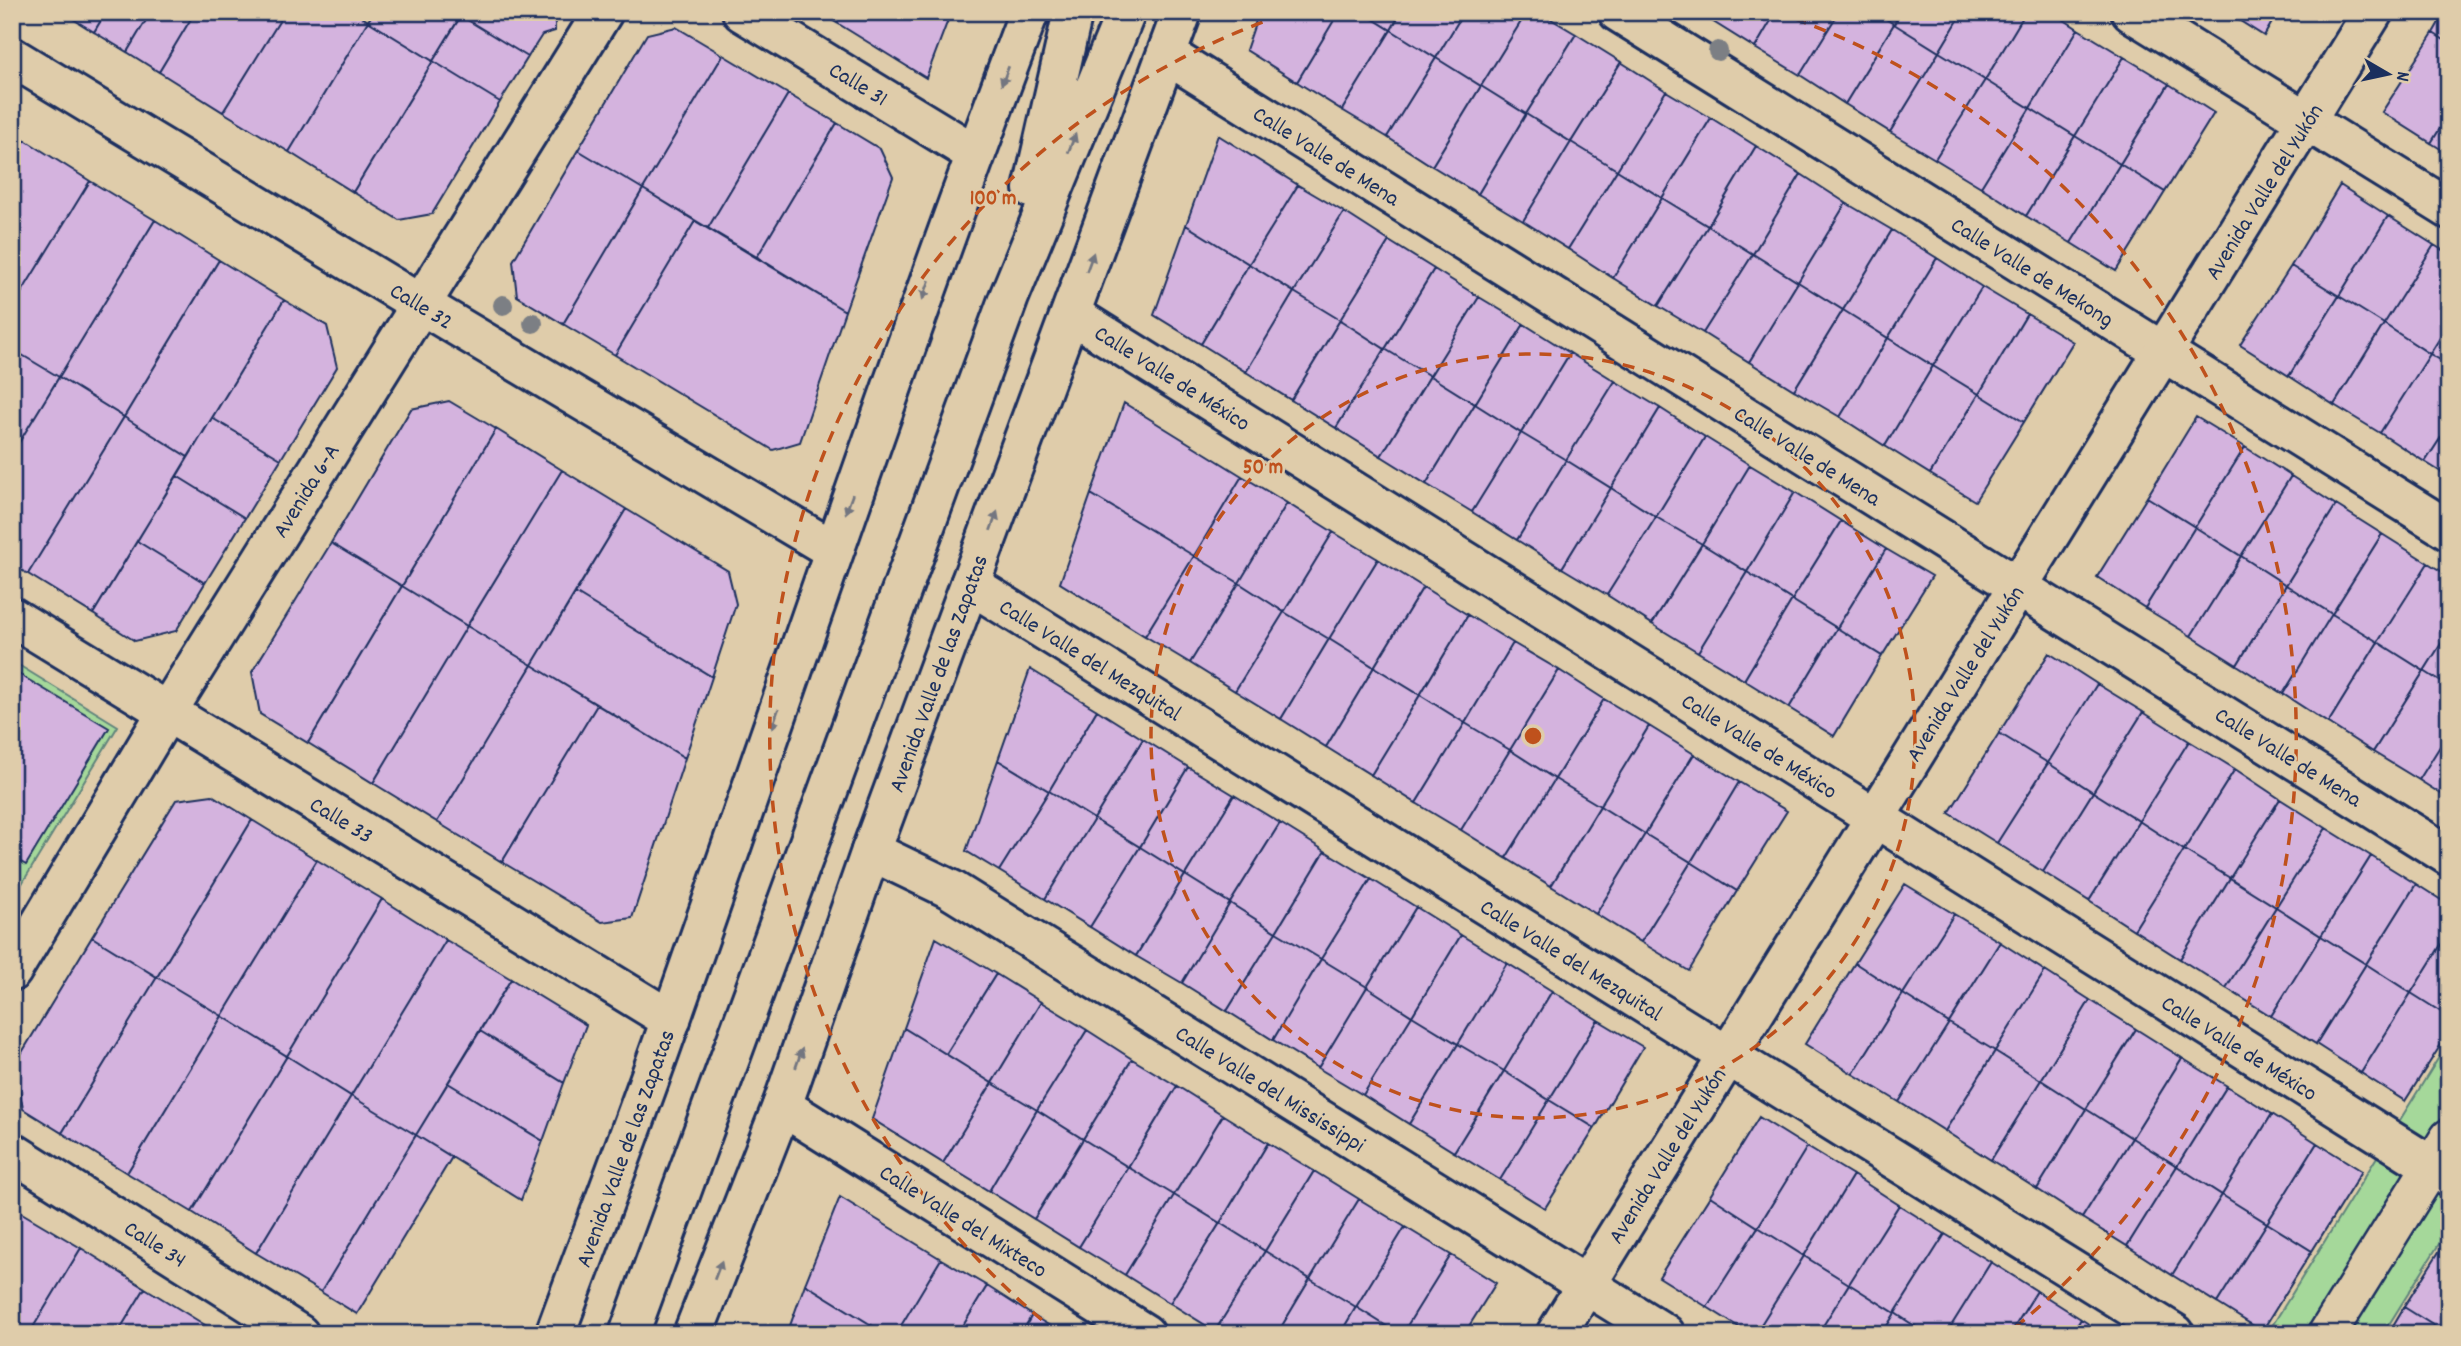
<svg xmlns="http://www.w3.org/2000/svg" width="2461" height="1346" font-family="Dekko,sans-serif">
  <style>
    .green { fill: #a5d89a; stroke: #60847c; stroke-width: 2 }
    .building { fill: #d4b3de; stroke: #1b2f5e; stroke-width: 2 }
    .lines { fill: none; stroke-linecap: round; stroke-linejoin: round }
    .pedestrian-casing { stroke: #1b2f5e; stroke-width: 42 }
    .minor-casing { stroke: #1b2f5e; stroke-width: 44 }
    .tertiary-casing { stroke: #1b2f5e; stroke-width: 44 }
    .secondary-casing { stroke: #1b2f5e; stroke-width: 44 }
    .pedestrian { stroke: #dfccaa; stroke-width: 37 }
    .minor { stroke: #dfccaa; stroke-width: 38 }
    .tertiary { stroke: #dfccaa; stroke-width: 38 }
    .secondary { stroke: #dfccaa; stroke-width: 38 }
    .tree { fill: #7b7f84 }
    .oneway { fill: #737680 }
    .ring { fill: none; stroke: #bf511c; stroke-width: 3.5; stroke-dasharray: 12 9 }
    .labels { text-anchor: middle; stroke-width: 5; stroke-linejoin: round; paint-order: stroke }
    .street-label { font-size: 23px; fill: #1b2f5e; stroke: #dfccaa }
    .centre { fill: #bf511c; stroke: #dfccaa; stroke-width: 3.5 }
    .ring-label { font-size: 21px; text-anchor: middle; font-weight: bold; fill: #bf511c; stroke: #dfccaa; stroke-width: 5; stroke-linejoin: round; paint-order: stroke }
  </style>
  <rect width="100%" height="100%" fill="#dfccaa"/>
  <filter id="ink" filterUnits="userSpaceOnUse"><feTurbulence type="fractalNoise" baseFrequency=".0143" numOctaves="2"/><feDisplacementMap in="SourceGraphic" scale="14" xChannelSelector="R" yChannelSelector="G"/><feConvolveMatrix kernelMatrix="1 2 1 2 8 2 1 2 1" color-interpolation-filters="sRGB"/></filter>
  <g filter="url(#ink)">
    <path class="green" d="M12,661L118,726L12,900Z
      M2449,1041V1228L2383,1334H2267Z"/>
    <path class="building" d="M62,12H106L94,32Z
      M106,12H151L127,52L94,32Z
      M151,12H195L159,72L127,52Z
      M195,12H285L223,112L159,72Z
      M285,12H354L368,21L289,152L223,112Z
      M374,12H463L433,61L368,21Z
      M463,12H555V31L542,35L528,57L461,16Z
      M818,12H843L837,23Z
      M843,12H951L926,78L837,23Z
      M1259,12H1339L1297,82L1246,50Z
      M1339,12H1362L1391,30L1342,110L1297,82Z
      M1362,12H1401L1391,30Z
      M1401,12H1464L1436,58L1391,30Z
      M1464,12H1527L1481,86L1436,58Z
      M1527,12H1539L1576,34L1526,114L1481,86Z
      M1714,12H1776L1755,48L1710,20Z
      M1776,12H1839L1800,75L1755,48Z
      M1839,12H1875L1894,24L1845,104L1800,75Z
      M1875,12H1901L1894,24Z
      M1901,12H1963L1939,52L1894,24Z
      M1963,12H2026L1985,80L1939,52Z
      M2026,12H2052L2078,29L2030,108L1985,80Z
      M2226,12H2278L2264,36Z
      M2445,12H2449V43L2433,33Z
      M461,16L528,57L500,102L433,61Z
      M368,21L433,61L353,192L289,152Z
      M1894,24L1939,52L1890,132L1845,104Z
      M676,27L723,55L643,189L578,150L647,34Z
      M2078,29L2124,57L2075,136L2030,108Z
      M1391,30L1436,58L1387,137L1342,110Z
      M2433,33L2449,43V114L2431,143L2382,112Z
      M1576,34L1621,62L1571,142L1526,114Z
      M1939,52L1985,80L1935,159L1890,132Z
      M723,55L788,94L708,228L643,189Z
      M2124,57L2169,84L2120,164L2075,136Z
      M1436,58L1481,86L1432,166L1387,137Z
      M433,61L500,102L432,214L399,220L353,192Z
      M1621,62L1666,91L1617,170L1571,142Z
      M1985,80L2030,108L1981,187L1935,159Z
      M2169,84L2214,113L2165,192L2120,164Z
      M1481,86L1526,114L1478,194L1432,166Z
      M1666,91L1711,118L1662,198L1617,170Z
      M788,94L837,123L757,257L708,228Z
      M2030,108L2075,136L2026,216L1981,187Z
      M1526,114L1571,142L1523,221L1478,194Z
      M2449,114V154L2431,143Z
      M1711,118L1756,146L1708,226L1662,198Z
      M837,123L880,149L893,177L845,311L757,257Z
      M12,133L25,140L12,161Z
      M1218,135L1298,185L1249,264L1186,225Z
      M2075,136L2120,164L2071,243L2026,216Z
      M25,140L90,181L12,308V161Z
      M1571,142L1617,170L1568,249L1523,221Z
      M1756,146L1801,174L1753,254L1708,226Z
      M578,150L643,189L563,324L517,296L513,261Z
      M2120,164L2165,192L2116,271L2071,243Z
      M1617,170L1662,198L1613,278L1568,249Z
      M1801,174L1846,203L1798,282L1753,254Z
      M90,181L155,220L59,377L12,349V308Z
      M1298,185L1344,212L1294,292L1249,264Z
      M2340,185L2388,216L2339,296L2291,266Z
      M643,189L695,221L615,355L563,324Z
      M1662,198L1708,226L1658,306L1613,278Z
      M1846,203L1892,230L1843,310L1798,282Z
      M1344,212L1389,241L1340,320L1294,292Z
      M2388,216L2434,245L2384,324L2339,296Z
      M155,220L219,260L124,417L59,377Z
      M695,221L845,311L800,442L773,450L615,355Z
      M1186,225L1249,264L1201,344L1154,315Z
      M1708,226L1753,254L1703,333L1658,306Z
      M1892,230L1937,258L1888,338L1843,310Z
      M1389,241L1434,269L1385,349L1340,320Z
      M2434,245L2449,254V323L2430,354L2384,324Z
      M1753,254L1798,282L1749,362L1703,333Z
      M1937,258L1982,287L1933,366L1888,338Z
      M219,260L284,300L188,457L124,417Z
      M1249,264L1294,292L1246,372L1201,344Z
      M2291,266L2339,296L2289,376L2240,345Z
      M1434,269L1479,297L1430,376L1385,349Z
      M1798,282L1843,310L1794,390L1749,362Z
      M1982,287L2027,314L1979,394L1933,366Z
      M1294,292L1340,320L1291,400L1246,372Z
      M2339,296L2384,324L2334,405L2289,376Z
      M1479,297L1524,324L1475,404L1430,376Z
      M284,300L327,326L337,367L281,459L212,418Z
      M1843,310L1888,338L1840,417L1794,390Z
      M2027,314L2073,342L2024,422L1979,394Z
      M1340,320L1385,349L1336,428L1291,400Z
      M2449,323V365L2430,354Z
      M1524,324L1570,353L1521,433L1475,404Z
      M2384,324L2430,354L2380,433L2334,405Z
      M1888,338L1933,366L1885,446L1840,417Z
      M12,349L59,377L12,454Z
      M1385,349L1430,376L1381,456L1336,428Z
      M1570,353L1615,381L1566,460L1521,433Z
      M2430,354L2449,365V425L2425,462L2380,433Z
      M1933,366L1979,394L1930,474L1885,446Z
      M1430,376L1475,404L1426,484L1381,456Z
      M59,377L124,417L28,574L12,565V454Z
      M1615,381L1660,408L1611,488L1566,460Z
      M1979,394L2024,422L1975,501L1930,474Z
      M449,401L496,429L402,586L331,543L411,409Z
      M1124,403L1242,476L1194,556L1091,494Z
      M1475,404L1521,433L1472,512L1426,484Z
      M1660,408L1705,437L1656,517L1611,488Z
      M124,417L188,457L93,614L28,574Z
      M2196,417L2245,447L2195,527L2147,497Z
      M212,418L281,459L245,518L177,476Z
      M2449,425V477L2425,462Z
      M496,429L562,470L467,626L402,586Z
      M1521,433L1566,460L1517,540L1472,512Z
      M1705,437L1750,465L1702,544L1656,517Z
      M2245,447L2291,476L2241,556L2195,527Z
      M1566,460L1611,488L1562,568L1517,540Z
      M1750,465L1795,492L1747,572L1702,544Z
      M562,470L626,509L532,665L467,626Z
      M177,476L245,518L205,583L137,541Z
      M1242,476L1287,503L1239,583L1194,556Z
      M2291,476L2336,505L2286,585L2241,556Z
      M1611,488L1656,517L1607,595L1562,568Z
      M1795,492L1841,521L1792,600L1747,572Z
      M1091,494L1194,556L1145,636L1060,583Z
      M2147,497L2195,527L2145,608L2097,577Z
      M1287,503L1333,532L1284,612L1239,583Z
      M2336,505L2382,534L2332,614L2286,585Z
      M626,509L728,571L736,604L712,677L575,593Z
      M1656,517L1702,544L1652,624L1607,595Z
      M1841,521L1886,549L1837,628L1792,600Z
      M2195,527L2241,556L2191,636L2145,608Z
      M1333,532L1378,559L1329,639L1284,612Z
      M2382,534L2428,563L2378,642L2332,614Z
      M137,541L205,583L176,631L135,641L93,614Z
      M331,543L402,586L308,743L260,714L252,672Z
      M1702,544L1747,572L1698,652L1652,624Z
      M1886,549L1932,576L1882,656L1837,628Z
      M1194,556L1239,583L1190,663L1145,636Z
      M2241,556L2286,585L2237,665L2191,636Z
      M1378,559L1423,587L1374,667L1329,639Z
      M2428,563L2449,576V631L2424,671L2378,642Z
      M1747,572L1792,600L1744,680L1698,652Z
      M1239,583L1284,612L1235,691L1190,663Z
      M2286,585L2332,614L2283,694L2237,665Z
      M402,586L467,626L373,783L308,743Z
      M1423,587L1468,615L1420,695L1374,667Z
      M575,593L712,677L685,758L532,665Z
      M1792,600L1837,628L1789,708L1744,680Z
      M1284,612L1329,639L1281,719L1235,691Z
      M2332,614L2378,642L2328,723L2283,694Z
      M1468,615L1513,643L1465,723L1420,695Z
      M467,626L532,665L437,822L373,783Z
      M1837,628L1882,656L1834,736L1789,708Z
      M2449,631V687L2424,671Z
      M1329,639L1374,667L1326,747L1281,719Z
      M2378,642L2424,671L2373,752L2328,723Z
      M1513,643L1559,670L1510,750L1465,723Z
      M2049,653L2097,684L2048,763L1999,733Z
      M532,665L597,705L502,862L437,822Z
      M1374,667L1420,695L1371,775L1326,747Z
      M1030,669L1097,710L1049,791L998,760Z
      M12,670L109,728L26,865L12,857Z
      M1559,670L1604,699L1555,779L1510,750Z
      M2424,671L2449,687V732L2419,780L2373,752Z
      M2097,684L2143,712L2093,792L2048,763Z
      M1420,695L1465,723L1416,803L1371,775Z
      M1604,699L1649,726L1600,806L1555,779Z
      M597,705L685,758L632,918L602,922L502,862Z
      M1097,710L1143,739L1094,819L1049,791Z
      M2143,712L2189,741L2139,821L2093,792Z
      M1465,723L1510,750L1461,830L1416,803Z
      M1649,726L1694,754L1645,834L1600,806Z
      M2449,732V799L2419,780Z
      M1999,733L2048,763L1997,843L1949,813Z
      M1143,739L1188,767L1140,847L1094,819Z
      M2189,741L2235,769L2184,850L2139,821Z
      M1510,750L1555,779L1506,858L1461,830Z
      M1694,754L1739,782L1691,862L1645,834Z
      M998,760L1049,791L999,871L966,851Z
      M2048,763L2093,792L2043,872L1997,843Z
      M1188,767L1234,795L1185,875L1140,847Z
      M2235,769L2280,799L2230,878L2184,850Z
      M1555,779L1600,806L1551,886L1506,858Z
      M1739,782L1787,811L1737,891L1691,862Z
      M1049,791L1094,819L1045,899L999,871Z
      M2093,792L2139,821L2089,901L2043,872Z
      M212,795L252,820L157,977L92,937L176,800Z
      M1234,795L1280,823L1230,903L1185,875Z
      M2280,799L2326,828L2276,907L2230,878Z
      M1600,806L1645,834L1596,914L1551,886Z
      M1094,819L1140,847L1090,927L1045,899Z
      M252,820L317,860L222,1016L157,977Z
      M2139,821L2184,850L2134,930L2089,901Z
      M1280,823L1325,851L1276,932L1230,903Z
      M2326,828L2371,856L2321,936L2276,907Z
      M1645,834L1691,862L1641,942L1596,914Z
      M1140,847L1185,875L1136,956L1090,927Z
      M2184,850L2230,878L2180,959L2134,930Z
      M1325,851L1371,879L1321,959L1276,932Z
      M2371,856L2416,884L2366,964L2321,936Z
      M317,860L382,899L287,1056L222,1016Z
      M1691,862L1737,891L1689,971L1641,942Z
      M1185,875L1230,903L1182,983L1136,956Z
      M2230,878L2276,907L2226,988L2180,959Z
      M1371,879L1416,907L1367,987L1321,959Z
      M1905,884L1954,914L1903,994L1855,963Z
      M2416,884L2449,905V932L2411,993L2366,964Z
      M382,899L446,940L351,1096L287,1056Z
      M1230,903L1276,932L1227,1011L1182,983Z
      M1416,907L1461,935L1412,1016L1367,987Z
      M2276,907L2321,936L2271,1016L2226,988Z
      M1954,914L2000,942L1949,1023L1903,994Z
      M1276,932L1321,959L1273,1040L1227,1011Z
      M2449,932V1017L2411,993Z
      M1461,935L1507,963L1458,1044L1412,1016Z
      M2321,936L2366,964L2316,1044L2271,1016Z
      M92,937L157,977L62,1133L23,1109L15,1064Z
      M936,938L996,974L946,1054L904,1028Z
      M446,940L511,979L416,1135L351,1096Z
      M2000,942L2045,971L1995,1051L1949,1023Z
      M1321,959L1367,987L1318,1068L1273,1040Z
      M1507,963L1552,991L1504,1071L1458,1044Z
      M1855,963L1903,994L1853,1074L1805,1044Z
      M2366,964L2411,993L2361,1073L2316,1044Z
      M2045,971L2090,1000L2041,1080L1995,1051Z
      M996,974L1041,1002L992,1083L946,1054Z
      M157,977L222,1016L127,1173L62,1133Z
      M511,979L586,1025L564,1083L480,1031Z
      M1367,987L1412,1016L1363,1095L1318,1068Z
      M1552,991L1598,1020L1549,1100L1504,1071Z
      M2411,993L2449,1017V1032L2405,1101L2361,1073Z
      M1903,994L1949,1023L1899,1102L1853,1074Z
      M2090,1000L2136,1029L2086,1109L2041,1080Z
      M1041,1002L1087,1030L1037,1110L992,1083Z
      M222,1016L287,1056L192,1212L127,1173Z
      M1412,1016L1458,1044L1409,1124L1363,1095Z
      M1598,1020L1643,1047L1595,1128L1549,1100Z
      M1949,1023L1995,1051L1945,1131L1899,1102Z
      M904,1028L992,1083L943,1163L872,1119Z
      M2136,1029L2182,1058L2132,1138L2086,1109Z
      M1087,1030L1132,1059L1083,1139L1037,1110Z
      M480,1031L564,1083L543,1141L448,1083Z
      M1458,1044L1504,1071L1454,1152L1409,1124Z
      M1995,1051L2041,1080L1991,1160L1945,1131Z
      M287,1056L351,1096L256,1253L192,1212Z
      M2182,1058L2227,1086L2177,1166L2132,1138Z
      M1132,1059L1177,1086L1128,1167L1083,1139Z
      M1504,1071L1549,1100L1500,1180L1454,1152Z
      M2041,1080L2086,1109L2037,1189L1991,1160Z
      M448,1083L543,1141L521,1200L416,1135Z
      M992,1083L1037,1110L989,1191L943,1163Z
      M1177,1086L1223,1115L1174,1195L1128,1167Z
      M2227,1086L2272,1114L2222,1195L2177,1166Z
      M351,1096L416,1135L321,1292L256,1253Z
      M1549,1100L1595,1128L1545,1208L1500,1180Z
      M2086,1109L2132,1138L2082,1218L2037,1189Z
      M1037,1110L1083,1139L1034,1219L989,1191Z
      M2272,1114L2317,1143L2267,1223L2222,1195Z
      M1223,1115L1268,1143L1220,1223L1174,1195Z
      M1759,1117L1807,1147L1758,1227L1710,1196Z
      M416,1135L452,1157L357,1314L321,1292Z
      M2132,1138L2177,1166L2127,1246L2082,1218Z
      M1083,1139L1128,1167L1079,1247L1034,1219Z
      M1268,1143L1314,1171L1265,1251L1220,1223Z
      M2317,1143L2362,1171L2312,1251L2267,1223Z
      M1807,1147L1853,1175L1804,1256L1758,1227Z
      M2177,1166L2222,1195L2172,1275L2127,1246Z
      M1128,1167L1174,1195L1125,1275L1079,1247Z
      M1314,1171L1359,1199L1310,1279L1265,1251Z
      M1853,1175L1899,1205L1849,1284L1804,1256Z
      M1174,1195L1220,1223L1170,1303L1125,1275Z
      M2222,1195L2267,1223L2217,1303L2172,1275Z
      M1710,1196L1758,1227L1707,1307L1659,1277Z
      M840,1197L941,1259L896,1334H886L805,1284Z
      M1359,1199L1405,1227L1356,1307L1310,1279Z
      M1899,1205L1945,1234L1895,1313L1849,1284Z
      M15,1209L81,1248L29,1334H12V1214Z
      M1220,1223L1265,1251L1215,1331L1170,1303Z
      M2267,1223L2312,1251L2262,1331L2217,1303Z
      M1405,1227L1451,1255L1402,1334H1399L1356,1307Z
      M1758,1227L1804,1256L1755,1334H1750L1707,1307Z
      M1945,1234L1991,1262L1946,1334H1927L1895,1313Z
      M2449,1236V1334H2447L2404,1307Z
      M81,1248L145,1288L117,1334H29Z
      M1265,1251L1310,1279L1277,1334H1219L1215,1331Z
      M1451,1255L1496,1283L1464,1334H1402Z
      M1804,1256L1849,1284L1818,1334H1755Z
      M941,1259L987,1286L958,1334H896Z
      M1991,1262L2037,1291L2010,1334H1946Z
      M1310,1279L1356,1307L1340,1334H1277Z
      M805,1284L886,1334H787Z
      M1849,1284L1895,1313L1882,1334H1818Z
      M987,1286L1032,1315L1021,1334H958Z
      M145,1288L210,1328L207,1334H117Z
      M2037,1291L2081,1319L2072,1334H2010Z
      M1356,1307L1399,1334H1340Z
      M2404,1307L2447,1334H2388Z
      M1895,1313L1927,1334H1882Z
      M1032,1315L1063,1334H1021Z
      M2081,1319L2104,1334H2072Z"/>
    <g class="lines">
      <g class="pedestrian-casing">
        <path id="pedestrian" d="M2327,1334L2449,1138"/>
      </g>
      <g class="minor-casing">
        <path id="minor" d="M742,12L975,154
          M1618,12L2449,530
          M2131,12L2449,209
          M1167,55L2449,856
          M1071,314L2449,1177
          M970,584L2175,1334
          M12,617L671,1020
          M871,851L950,889L1665,1334
          M12,971L167,712L603,12
          M782,1106L1145,1334
          M12,1152L299,1334"/>
      </g>
      <g class="tertiary-casing">
        <path id="tertiary" d="M12,57L420,304L833,550
          M1556,1334L2373,12"/>
      </g>
      <g class="secondary-casing">
        <path id="secondary" d="M1033,189L1073,12
          M555,1334C594,1228 635,1123 672,1016C790,681 903,344 1029,12
          M629,1334L1009,297L1126,12
          M693,1334L782,1106L871,851L1182,12"/>
      </g>
      <use href="#pedestrian" class="pedestrian"/>
      <use href="#minor" class="minor"/>
      <use href="#tertiary" class="tertiary"/>
      <use href="#secondary" class="secondary"/>
    </g>
    <g class="tree">
      <circle cx="1718" cy="51" r="10"/>
      <circle cx="503" cy="305" r="10"/>
      <circle cx="533" cy="323" r="10"/>
    </g>
    <defs><path id="oneway-solid" d="M-6-.8H1V-3.2L6.5 0L1 3.2V.8H-6Z" transform="scale(1.75)"/></defs>
    <g class="oneway">
      <use href="#oneway-solid" transform="translate(1005 76) rotate(111)"/>
      <use href="#oneway-solid" transform="translate(1072 143) rotate(-68)"/>
      <use href="#oneway-solid" transform="translate(1090 262) rotate(-70)"/>
      <use href="#oneway-solid" transform="translate(926 290) rotate(110)"/>
      <use href="#oneway-solid" transform="translate(849 504) rotate(110)"/>
      <use href="#oneway-solid" transform="translate(994 521) rotate(-70)"/>
      <use href="#oneway-solid" transform="translate(775 719) rotate(109)"/>
      <use href="#oneway-solid" transform="translate(799 1058) rotate(-71)"/>
      <use href="#oneway-solid" transform="translate(718 1270) rotate(-69)"/>
    </g>
  </g>
  <g class="ring">
    <circle cx="1533" cy="736" r="382"/>
    <path d="M1058 1333A763 763 0 0 1 1291 12M1775 12A763 763 0 0 1 2008 1333"/>
  </g>
  <g class="labels">
    <g class="street-label">
      <text transform="translate(859 83) rotate(31)" y="8">Calle 31</text>
      <text transform="translate(1327 155) rotate(32)" y="8">Calle Valle de Mena</text>
      <text transform="translate(2263 191) rotate(-58)" y="8">Avenida Valle del Yukón</text>
      <text transform="translate(2033 271) rotate(32)" y="8">Calle Valle de Mekong</text>
      <text transform="translate(422 305) rotate(31)" y="8">Calle 32</text>
      <text transform="translate(1173 377) rotate(32)" y="8">Calle Valle de México</text>
      <text transform="translate(1808 455) rotate(32)" y="8">Calle Valle de Mena</text>
      <text transform="translate(305 490) rotate(-58)" y="8">Avenida 6-A</text>
      <text transform="translate(1091 659) rotate(32)" y="8">Calle Valle del Mezquital</text>
      <text transform="translate(937 673) rotate(-70)" y="8">Avenida Valle de las Zapatas</text>
      <text transform="translate(1964 673) rotate(-58)" y="8">Avenida Valle del Yukón</text>
      <text transform="translate(1760 745) rotate(32)" y="8">Calle Valle de México</text>
      <text transform="translate(2289 756) rotate(32)" y="8">Calle Valle de Mena</text>
      <text transform="translate(342 819) rotate(31)" y="8">Calle 33</text>
      <text transform="translate(1572 959) rotate(32)" y="8">Calle Valle del Mezquital</text>
      <text transform="translate(2240 1047) rotate(32)" y="8">Calle Valle de México</text>
      <text transform="translate(1271 1088) rotate(32)" y="8">Calle Valle del Mississippi</text>
      <text transform="translate(624 1148) rotate(-70)" y="8">Avenida Valle de las Zapatas</text>
      <text transform="translate(1666 1155) rotate(-58)" y="8">Avenida Valle del Yukón</text>
      <text transform="translate(964 1220) rotate(32)" y="8">Calle Valle del Mixteco</text>
      <text transform="translate(156 1243) rotate(32)" y="8">Calle 34</text>
    </g>
  </g>
  <circle cx="1533" cy="736" r="10" class="centre"/>
  <g class="ring-label">
    <text x="993" y="204">100 m</text>
    <text x="1263" y="473">50 m</text>
  </g>
  <rect width="2461" height="1346" fill="none" stroke="#dfccaa" stroke-width="42"/>
  <rect x="21" y="21" width="2419" height="1304" fill="none" stroke="#1b2f5e" stroke-width="2.5" filter="url(#ink)"/>
  <g transform="translate(2388 74) rotate(99)" stroke="#dfccaa" stroke-width="5" paint-order="stroke">
  <path d="M0-5L12 26L0 18L-12 26Z" fill="#1b2f5e"/>
  <text y="-10" font-size="19" font-weight="bold" text-anchor="middle" fill="#1b2f5e">N</text>
  </g>
</svg>
